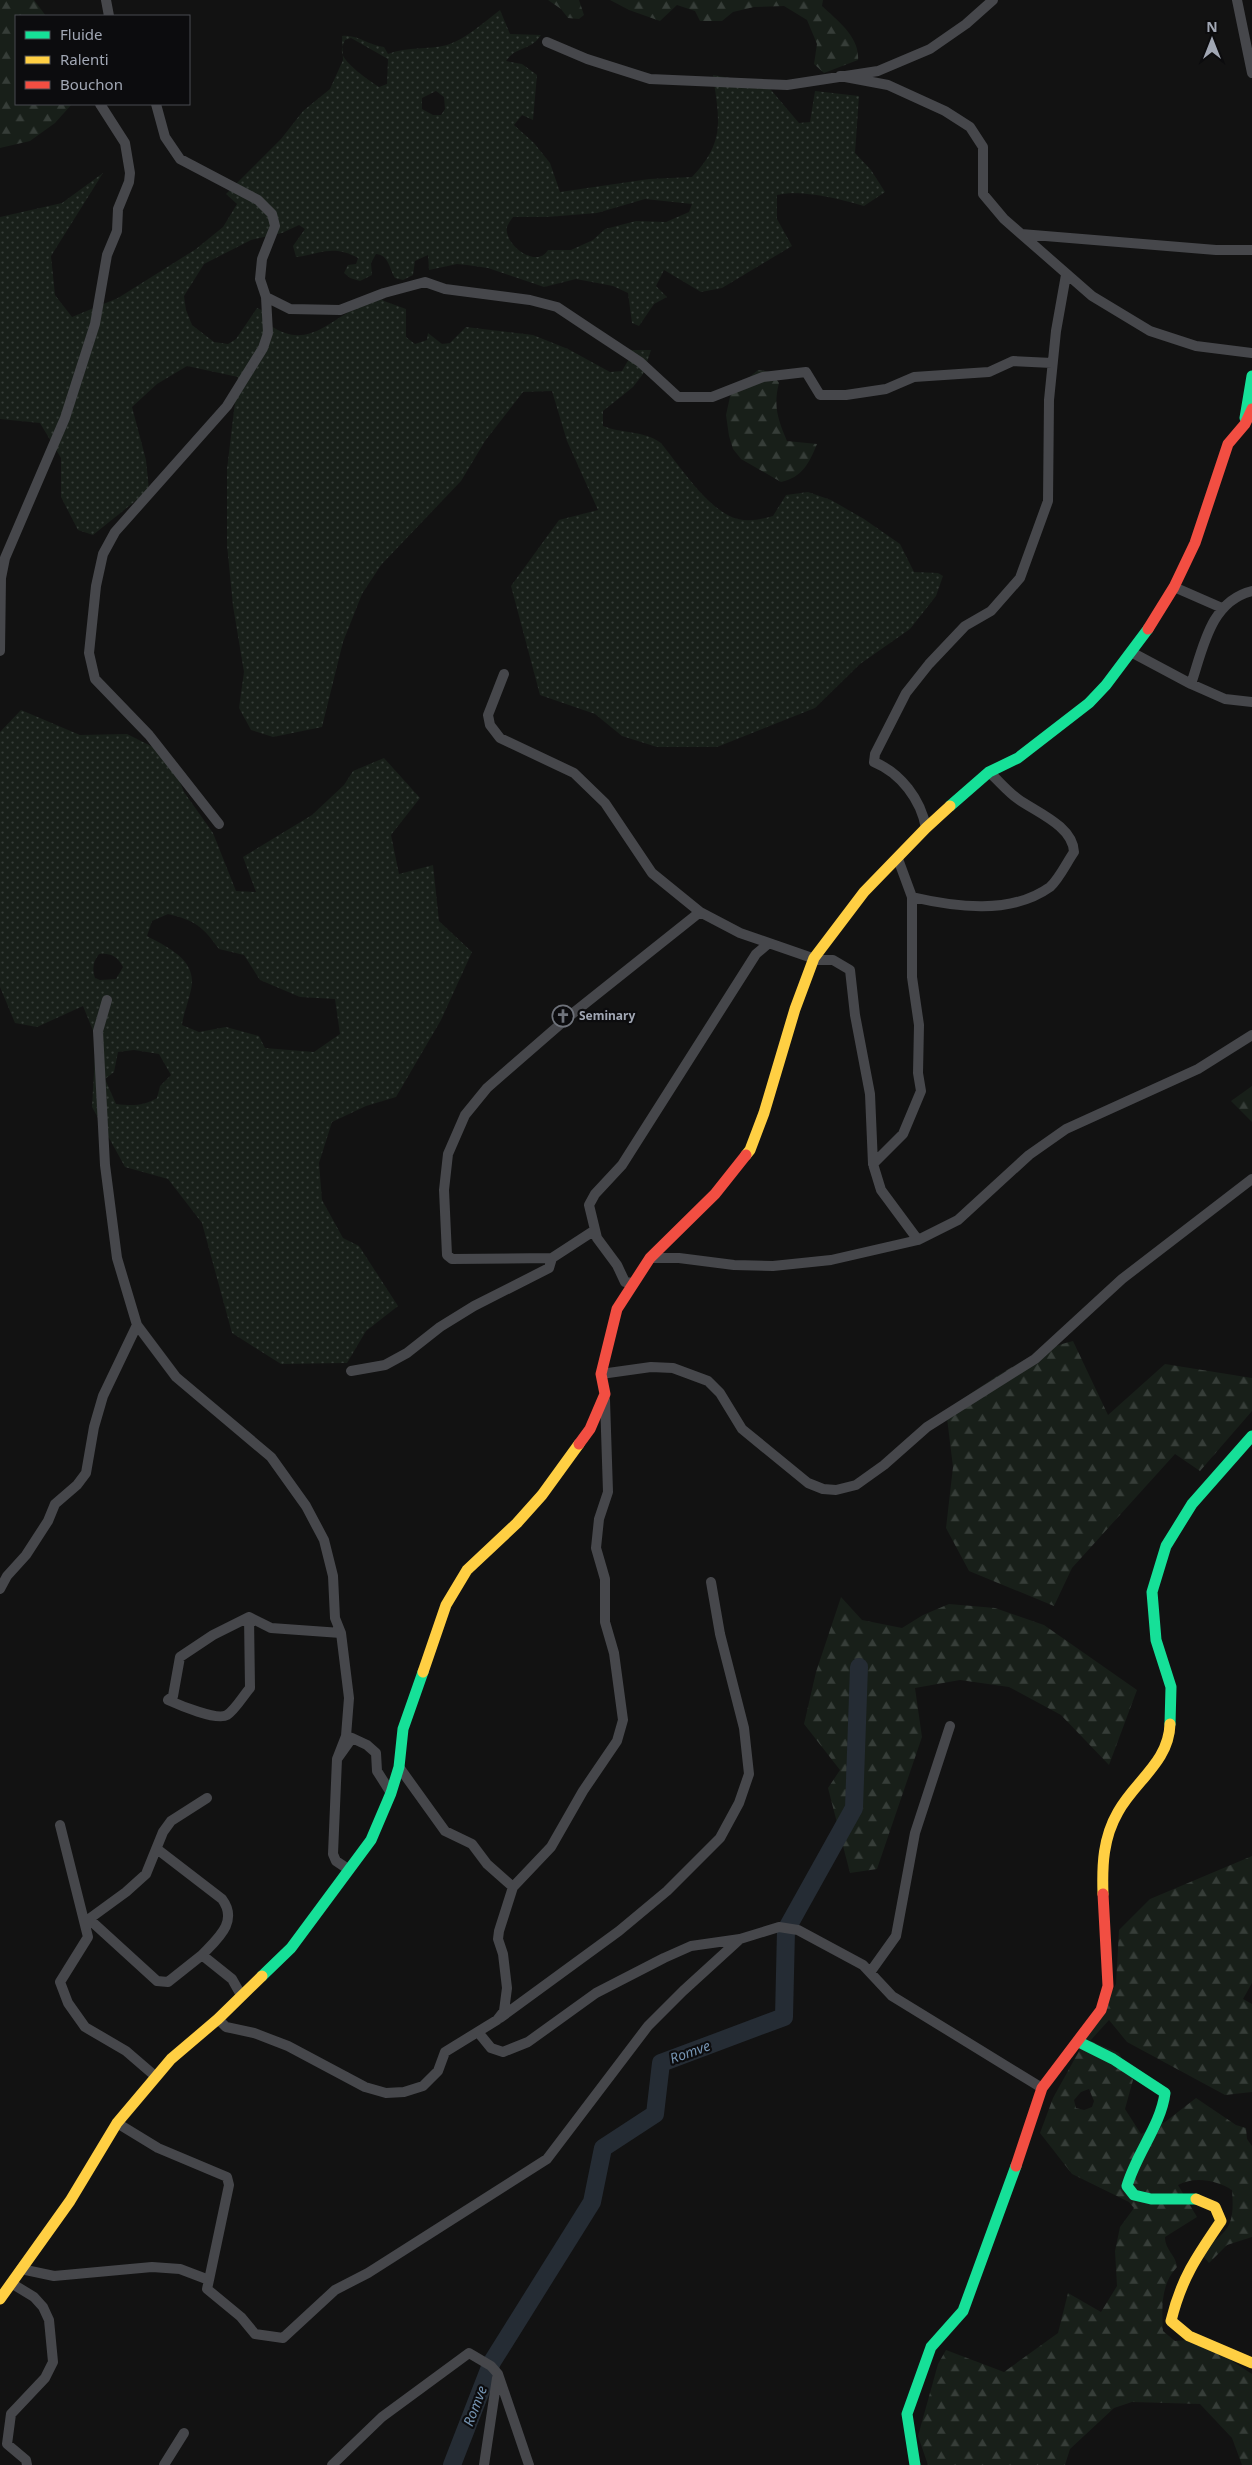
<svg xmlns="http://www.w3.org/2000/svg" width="1252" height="2465" font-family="'Noto Sans',sans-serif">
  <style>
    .grass { fill: url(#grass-dots); fill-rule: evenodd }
    .forest { fill: url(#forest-firs); fill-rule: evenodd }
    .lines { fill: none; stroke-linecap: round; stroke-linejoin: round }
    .river { stroke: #252c34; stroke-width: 18 }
    .street { stroke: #46474b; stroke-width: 10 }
    .fast { stroke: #16e098; stroke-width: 11 }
    .slow { stroke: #ffcf43; stroke-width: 11 }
    .jam { stroke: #f24e42; stroke-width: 11 }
    .labels { text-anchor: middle; stroke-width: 4.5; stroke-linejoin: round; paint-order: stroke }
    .poi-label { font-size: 12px; font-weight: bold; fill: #a1a7b4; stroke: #0c0c0e; text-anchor: start }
    .water-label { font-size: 14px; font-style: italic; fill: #7594b2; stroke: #0c0c0e }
  </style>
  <defs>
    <pattern id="grass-dots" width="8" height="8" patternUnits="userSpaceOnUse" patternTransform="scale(1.25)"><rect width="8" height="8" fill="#181f19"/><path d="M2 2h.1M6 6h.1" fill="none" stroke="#363d38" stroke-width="1.8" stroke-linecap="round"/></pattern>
    <pattern id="forest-firs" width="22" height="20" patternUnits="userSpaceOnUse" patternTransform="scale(1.25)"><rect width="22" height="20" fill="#181f19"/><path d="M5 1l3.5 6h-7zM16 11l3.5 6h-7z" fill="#363d38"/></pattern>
  </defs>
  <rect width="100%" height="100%" fill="#121212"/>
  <path class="grass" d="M500,10L510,34L541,35C531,51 516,46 506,61L522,64L537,75L533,120L522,115L514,125L534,143L550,163L560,192L649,179L692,177C726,141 719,120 713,75L766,84L799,123L810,122L815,91L859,96L855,153L871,170L885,192L864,206C841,199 800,189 777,195V219L792,246L722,288L701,292L664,270L656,286L667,297L654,304L639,326L632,323L628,293L613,286L576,279L544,287L488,268L467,265L457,264L429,270L428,255L415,261L413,275L403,280L395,278C389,268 389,255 376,254L371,263L372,275L360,281L350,278L344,273L348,265L356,264L358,258C333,244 321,254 296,257L293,246L305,229L299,225L282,233L251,240L204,264L184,296L186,310L192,325L214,342L228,344L236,339L257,308L271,314V326C303,347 322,328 350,311C359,306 369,301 378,296L384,301L406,309V337L415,344L427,340L428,333L442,344L450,343L466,327L533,335L568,349L610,372L622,371L630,357L631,350H651L643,374L633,387L603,411V426C623,434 643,430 661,443C679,465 710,513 738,519C750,522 762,519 773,516L786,495L808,492L831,500L864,519L900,544L914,572L938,573L943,576L936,596L910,629L860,664L815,708L717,747H657L622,736L595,714L540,695L511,586L559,520L598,510L567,441L552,391L523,392L485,441L461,481L381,565L362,594L343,642L322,727L273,737L251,730L239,708L244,672L233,606L227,545V469L238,377L187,366L157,384L132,407L146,460L149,490L93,535L78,530L61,497V458L40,423L0,419V217L62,203L103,173L51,256L55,295L72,317L118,298L196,249L223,227L237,204L226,194L281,139L303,111L330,89L343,60L342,36C357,34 368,45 384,47L388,54C408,46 428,50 447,45C466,39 484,22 500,10ZM351,38L388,59L387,84L379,87C370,81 343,63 342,52C341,49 344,43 345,40ZM436,91L444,97L445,109L441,115H433L422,109V98ZM645,199L692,204L689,212L666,222L636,221L605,229L593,240L571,250H548C536,270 503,243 507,227C508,224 511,220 513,217H547L597,213Z
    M21,710L80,735L127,734L169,755L184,792L213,833L236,891L256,892L243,857L312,815L344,785L353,771L384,758L420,798L391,835L399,874L433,865L439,921L472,952L441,1020L396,1097L366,1106L332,1122L319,1163L322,1200L343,1238L359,1246L398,1306L366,1331L347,1363L281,1364L232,1333L202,1223L168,1179L125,1167L92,1107L96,1038L83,1006L37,1027L15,1023L0,987V732ZM168,914C196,921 202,926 219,949L244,955L260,980L300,997L335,999L340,1034L314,1052L265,1048L259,1036L226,1027L199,1032L182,1025C183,1014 193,990 192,980C191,957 165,946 147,936L152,921ZM99,954C111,953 117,956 123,967L116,979L100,980L95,978C92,968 93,962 99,954ZM134,1050L159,1054L171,1075L160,1086L157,1098C144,1106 132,1106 116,1104L105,1079L114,1072L118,1052Z"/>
  <path class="forest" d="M0,0H34L46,16H16V104H72L55,123L30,141L0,148Z
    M548,0H579L584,15L579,19L568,18L561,9Z
    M610,0H823L822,6C837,20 860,37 858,60L824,73L814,64L817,44L807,20L784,6L754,7L733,12L722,21H700L695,11L677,5L660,21L629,10Z
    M758,370L771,372L779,383C773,406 778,420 787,441L817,444C809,463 803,477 781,482L741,459L733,449L729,436L726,415L731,392Z
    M1252,1086V1122L1231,1101Z
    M1073,1341L1108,1415L1165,1364L1252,1378V1411L1200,1471L1175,1454L1072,1568L1054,1606L969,1571L946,1528L953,1467L946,1410C986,1384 1026,1352 1073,1341Z
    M841,1597L862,1620L902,1628L923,1615L949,1604L995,1608L1044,1625L1137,1690L1109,1765L1061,1715L1009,1687L960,1680L915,1688L922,1737L877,1869L850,1873L828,1788L840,1770L804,1724L816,1672Z
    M1252,1856V1983L1243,1999L1252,2004V2092L1225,2095L1127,2042L1109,2020L1090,2041L1119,2053L1133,2080L1125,2109L1141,2134L1165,2122L1196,2098L1236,2125L1246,2128L1247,2139L1252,2146V2237L1227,2245L1209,2263L1199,2251C1228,2232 1235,2227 1232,2190C1216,2180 1195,2176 1178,2185L1197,2217L1165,2237C1165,2250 1176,2255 1177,2267C1160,2285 1162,2309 1163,2331L1175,2341L1198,2339L1252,2374V2465H1242L1232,2438L1200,2404L1132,2402L1114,2408L1070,2449L1065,2465H928L918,2436L938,2364L946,2350L1004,2372L1058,2333L1068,2293L1101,2312L1117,2286L1115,2251L1120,2227L1134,2208L1129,2202L1072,2174L1040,2133L1053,2098L1116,1984L1119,1930L1150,1899ZM1089,2089L1094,2101L1092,2107L1084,2110L1076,2108L1074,2100L1081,2092Z"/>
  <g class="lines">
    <path class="river" d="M452,2465L492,2362L592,2202L603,2148L655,2114L661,2063L784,2017L786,1930L854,1808L859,1667"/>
    <path class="street" d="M106,0L109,16
      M1237,0L1252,73
      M547,42L587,59L650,79L787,85L878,71L930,49L966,24L993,0
      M840,76L888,85L945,111L970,127L983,147V194L1004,219L1092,296L1150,331L1196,346L1252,353
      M156,104L165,137L180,159L258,200L272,214L275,226L262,259L260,279L266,297L290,309L340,310L384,293L425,282L445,289L530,300L557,307L590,329L640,362L678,397H712L763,377L806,372L820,395H846L886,389L914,377L989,372L1013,361L1052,363
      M1021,234L1216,250H1252
      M1174,587L1222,608
      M0,651L1,578L5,558L65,418L95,324L107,255L117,231L118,209L129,182L130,173L125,143L100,104
      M1131,652L1191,684L1225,699L1252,702
      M504,674L488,715L490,725L500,738L574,773L605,803L652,873L700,912L740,933L818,960H833L850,970L855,1015L870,1094L873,1164L881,1190L918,1240
      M1191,684C1203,649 1210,601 1252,591
      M219,824L149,735L95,679L89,653L96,586L103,554L115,532L227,406L263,348L268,333L266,297
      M926,828C921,800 901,773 874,762L875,754L906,693L929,664L965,626L991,611L1020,578L1048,501L1049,400L1056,331L1066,275
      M912,897C955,907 1011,915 1050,887C1059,879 1067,862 1074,852C1073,826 1036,812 1018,799C1008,792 999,781 989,772
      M107,1000L98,1031L105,1165L117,1258L137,1325
      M873,1164L903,1134L921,1091L918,1073L919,1025L912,977V897L898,859
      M552,1258L452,1259L447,1255L444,1190L448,1154L465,1115L487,1088L572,1014L700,912
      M650,1258H679L734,1265L773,1266L831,1260L918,1240L958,1220L1029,1155L1066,1129L1198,1069L1252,1035
      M633,1283L625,1282L617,1265L597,1238L589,1205L595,1194L622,1165L756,954L769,943
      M351,1371L385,1365L407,1353L440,1327L474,1306L549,1268L552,1258L595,1230
      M601,1374L651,1367L673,1368L708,1381L720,1393L742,1429L808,1483L823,1489L836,1490L856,1485L884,1465L927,1427L1035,1359L1122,1279L1252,1179
      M0,1589L7,1576L26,1555L48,1521L55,1504L77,1485L86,1473L94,1427L103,1396L137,1325L176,1377L271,1457L306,1506L324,1540L333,1576L335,1618L341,1633L349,1698L346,1736L337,1759L352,1738L367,1745L376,1753L377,1771L391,1793
      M249,1617L250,1688C243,1696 235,1710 227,1715C217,1721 179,1705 168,1700L173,1696L180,1657L213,1635Z
      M249,1617L271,1628L341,1633
      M337,1759L333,1854L336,1861L348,1869
      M399,1767L445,1831L472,1844L487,1864L513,1887
      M207,1798L171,1821L163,1832L146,1874L126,1892L89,1919L157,1981L168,1982L202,1955L232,1979L241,1995
      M60,1825L88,1937L60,1982L68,2003L85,2027L126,2051L155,2076
      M157,1849L222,1899C239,1922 217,1939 202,1955
      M871,1971L896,1936L915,1833L950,1726
      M500,2018L619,1931L667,1891L720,1838L739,1803L749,1774L744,1728L720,1634L711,1582
      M218,2019L226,2027L254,2033L288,2046L365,2087L386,2093L404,2092L423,2086L438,2071L445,2052L497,2020L504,2011L507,1988L503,1954L498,1939L499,1931L513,1887L551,1847L583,1791L617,1741L623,1720L614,1653L605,1622V1579L596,1548L599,1519L608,1492L605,1400
      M478,2032L491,2048L503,2052L528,2042L596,1993L664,1958L691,1946L740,1939L779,1927L798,1930L863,1965L892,1996L1042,2088
      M117,2123L158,2148L227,2177L229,2185L209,2280
      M21,2269L54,2276L152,2267L180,2269L209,2280L207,2289L241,2317L255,2334L283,2338L335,2290L368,2273L547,2159L648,2026L683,1991L740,1939
      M11,2283L34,2297L43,2307L49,2320L53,2362L45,2378L11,2414L7,2444L26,2460L27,2465
      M164,2465L184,2433
      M332,2465L382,2417L469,2353L491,2366L498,2374L529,2465
      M484,2465L497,2378"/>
    <path class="fast" d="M1245,418L1252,376
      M950,806L989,772L1018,758L1089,703L1106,685L1148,629
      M1170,1724L1171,1687L1156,1640L1152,1592L1166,1546L1192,1504L1252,1436
      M262,1976L291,1948L371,1840L391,1793L399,1767L403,1729L423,1672
      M1079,2042L1113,2059L1165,2093C1161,2125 1136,2154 1127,2186L1134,2195L1151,2199H1196
      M915,2465L907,2414L931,2347L963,2311L1016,2166"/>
    <path class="slow" d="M746,1155L750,1150L764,1113L795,1009L814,958L864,892L926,828L950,806
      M423,1672L446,1605L467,1570L517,1523L542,1495L579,1444
      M1103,1894C1102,1865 1103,1838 1118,1812C1135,1781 1169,1762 1170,1724
      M1196,2199L1215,2207L1221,2221C1197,2256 1181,2279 1171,2321L1189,2336L1252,2363
      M0,2299L70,2201L117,2123L171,2059L218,2019L262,1976"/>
    <path class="jam" d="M1148,629L1174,587L1195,543L1228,444L1245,424L1252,409
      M579,1444L590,1429L605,1394L601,1374L617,1309L650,1258L715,1194L746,1155
      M1016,2166L1042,2088L1101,2010L1108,1986L1103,1894"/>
  </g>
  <defs>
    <g id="church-ring" transform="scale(1.125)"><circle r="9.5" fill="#0c0c0e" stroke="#6f737b" stroke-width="1.5"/><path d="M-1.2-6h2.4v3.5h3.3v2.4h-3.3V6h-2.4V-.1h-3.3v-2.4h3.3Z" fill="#6f737b"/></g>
  </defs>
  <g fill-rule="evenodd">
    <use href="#church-ring" x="563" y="1016"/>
  </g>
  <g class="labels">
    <g class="poi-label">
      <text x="579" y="1020">Seminary</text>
    </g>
    <g class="water-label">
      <text transform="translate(690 2052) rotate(-20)" y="5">Romve</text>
      <text transform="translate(475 2406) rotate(-69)" y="5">Romve</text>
    </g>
  </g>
  <rect x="15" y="15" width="175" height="90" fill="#0c0c0e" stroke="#484a50"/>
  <rect x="25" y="31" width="25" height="8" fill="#16e098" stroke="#484a50"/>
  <text x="60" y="40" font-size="15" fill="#a1a7b4">Fluide</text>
  <rect x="25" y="56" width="25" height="8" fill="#ffcf43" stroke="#484a50"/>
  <text x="60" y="65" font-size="15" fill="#a1a7b4">Ralenti</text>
  <rect x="25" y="81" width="25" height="8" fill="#f24e42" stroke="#484a50"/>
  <text x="60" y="90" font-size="15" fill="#a1a7b4">Bouchon</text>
  <g transform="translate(1212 40)" stroke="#0c0c0e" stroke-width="4" paint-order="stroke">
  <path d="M0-4L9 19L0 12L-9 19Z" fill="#a1a7b4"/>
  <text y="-8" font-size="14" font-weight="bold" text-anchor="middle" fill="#a1a7b4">N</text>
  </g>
</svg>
